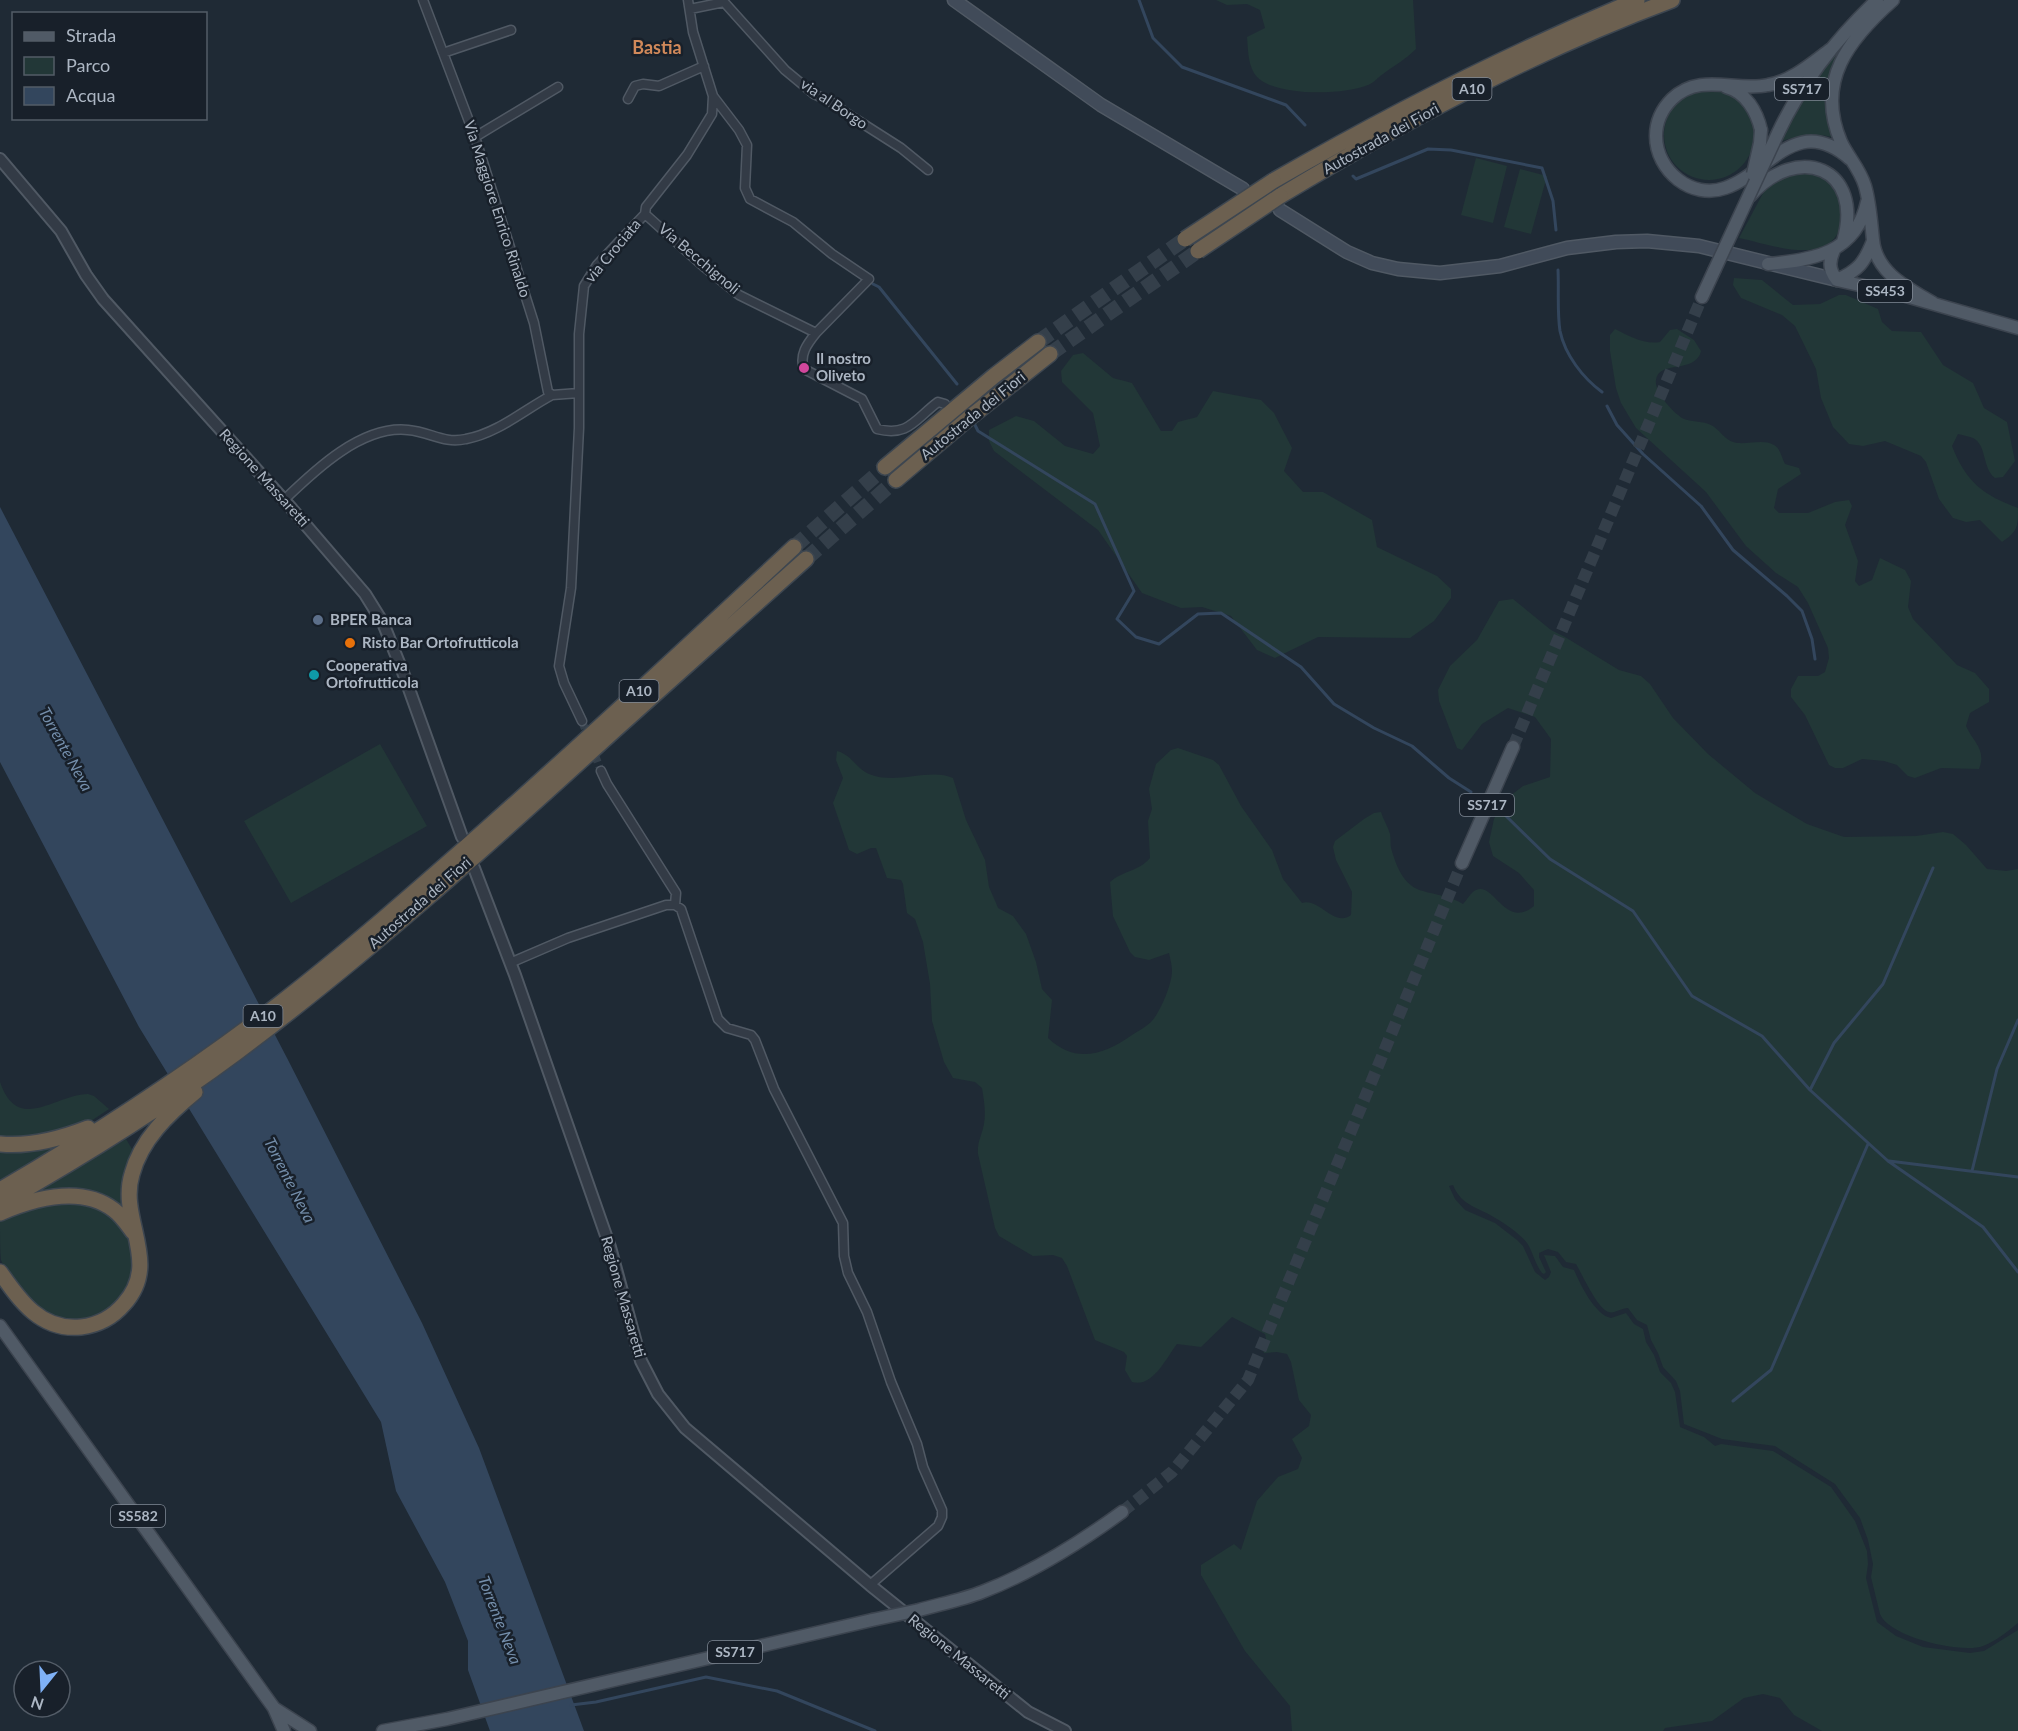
<svg xmlns="http://www.w3.org/2000/svg" width="2018" height="1731" font-family="Lato,sans-serif">
  <style>
    .green { fill: #223737 }
    .water { fill: #33465d }
    .lines { fill: none; stroke-linecap: round; stroke-linejoin: round }
    .stream { stroke: #33465d; stroke-width: 3 }
    .minor-tunnel { stroke: #343f4a; stroke-width: 8; stroke-dasharray: 8 4; stroke-linecap: butt }
    .primary-tunnel { stroke: #343f4a; stroke-width: 12; stroke-dasharray: 12 6; stroke-linecap: butt }
    .motorway-tunnel { stroke: #343f4a; stroke-width: 15; stroke-dasharray: 15 8; stroke-linecap: butt }
    .minor-casing { stroke: #505964; stroke-width: 11 }
    .tertiary-casing { stroke: #505964; stroke-width: 14 }
    .secondary-casing { stroke: #505964; stroke-width: 15 }
    .primary-casing { stroke: #3c444f; stroke-width: 15 }
    .motorway-casing { stroke: #3d4650; stroke-width: 18 }
    .minor { stroke: #333b46; stroke-width: 8 }
    .tertiary { stroke: #333b46; stroke-width: 10 }
    .secondary { stroke: #414b59; stroke-width: 12 }
    .primary { stroke: #505a66; stroke-width: 12 }
    .motorway { stroke: #6c6050; stroke-width: 15 }
    .primary-bridge-casing { stroke: #3c444f; stroke-width: 15; stroke-linecap: butt }
    .motorway-bridge-casing { stroke: #3d4650; stroke-width: 18; stroke-linecap: butt }
    .primary-bridge { stroke: #505a66; stroke-width: 12 }
    .motorway-bridge { stroke: #6c6050; stroke-width: 15 }
    .hotel-dot { fill: #d1479c; stroke: #18202a; stroke-width: 2 }
    .service-dot { fill: #5c6f8a; stroke: #18202a; stroke-width: 2 }
    .food-dot { fill: #e8710a; stroke: #18202a; stroke-width: 2 }
    .culture-dot { fill: #0f9aa8; stroke: #18202a; stroke-width: 2 }
    .labels { text-anchor: middle; stroke-width: 5; stroke-linejoin: round; paint-order: stroke }
    .shield { fill: #18202a; stroke: #808995; stroke-width: 1.5 }
    .shield-label { font-size: 14px; font-weight: bold; fill: #acb6c3 }
    .street-label { font-size: 15px; fill: #acb6c3; stroke: #18202a }
    .poi-label { font-size: 15px; font-weight: bold; fill: #acb6c3; stroke: #18202a; text-anchor: start }
    .water-label { font-size: 16px; font-style: italic; fill: #748eab; stroke: #18202a }
    .quarter-label { font-size: 18px; font-weight: bold; fill: #d1895a; stroke: #18202a }
  </style>
  <rect width="100%" height="100%" fill="#1f2a35"/>
  <path class="green" d="M1216,0H1413L1416,49C1405,60 1395,65 1383,74C1378,77 1374,83 1368,85C1345,95 1269,98 1254,73C1248,63 1248,49 1247,37L1265,28L1260,10L1247,4L1227,5Z
    M1834,53L1836,56C1825,89 1831,105 1835,138C1812,131 1802,137 1780,141L1814,80Z
    M1664 135a45 45 0 1 1 90 0a45 45 0 1 1-90 0Z
    M1476,158L1507,166L1493,223L1461,215Z
    M1520,169L1547,176L1531,234L1504,227Z
    M1800,171C1809,173 1819,174 1827,180C1846,195 1849,238 1822,247C1800,256 1763,243 1739,238L1769,182Z
    M1734,278L1762,280L1793,305L1820,304L1839,295H1846L1878,309L1882,322L1892,331L1921,332L1943,365L1973,383L1984,408L2007,422L2015,461L2003,477L1995,478C1982,468 1987,445 1973,438C1968,436 1962,435 1958,434L1952,446C1966,482 1983,495 2018,508C2018,527 2018,531 2002,542L1980,520L1966,522L1953,518L1939,499L1926,462L1921,456L1885,441L1863,446L1849,444L1833,427L1821,398L1816,369L1795,326L1782,315L1741,298L1733,285Z
    M1615,329C1629,336 1645,345 1660,342L1670,330L1677,329L1694,340L1701,351C1696,374 1658,360 1656,380C1654,392 1674,414 1684,419C1693,422 1703,421 1711,425C1719,429 1725,440 1733,442C1745,446 1762,438 1774,445C1780,448 1782,458 1785,464L1799,468L1801,474L1778,489L1774,508L1779,513H1808L1835,502L1849,500L1852,506L1845,525L1858,561L1855,581L1859,586L1872,580L1880,558L1905,570L1911,581L1908,607L1913,619L1957,665L1975,673L1989,689V702L1970,713L1966,726C1973,742 1987,750 1979,769L1941,768L1915,778L1908,776L1897,765L1884,761L1862,759L1843,768H1835L1829,765L1805,715L1791,697V689L1798,676H1818L1825,672L1829,658L1828,648L1808,603L1798,587L1776,573L1746,546L1706,492L1636,428L1621,403L1616,388L1610,351V335Z
    M1040,348L1044,353L894,474L891,470Z
    M1083,353L1113,378L1132,383L1161,431H1172L1178,422L1197,417L1213,391L1261,400L1274,413L1292,448L1284,471L1303,492H1323L1372,520L1377,547L1437,576L1451,589V598L1434,621L1410,638L1318,637L1275,658L1257,650L1231,616L1202,607L1181,608L1142,593L1098,530L994,451L989,441V430L1016,416L1034,421L1065,446L1093,454L1100,446L1093,413L1062,382L1061,371L1073,355Z
    M1513,599L1551,630L1565,637L1619,670L1641,676L1650,684L1673,718L1708,754L1755,793L1807,824L1844,837L1916,836L1943,832L1953,834L1966,845L1987,869L2006,871L2018,869V1623C2007,1632 1996,1641 1983,1646C1961,1654 1889,1637 1880,1614L1871,1577L1873,1564L1868,1540L1860,1518L1835,1484L1775,1446L1722,1439L1684,1424L1680,1391L1676,1381L1663,1367L1658,1353L1651,1340L1647,1325L1637,1320L1628,1308C1621,1308 1614,1314 1609,1312C1598,1310 1582,1274 1576,1264L1566,1262L1558,1252L1548,1249L1539,1253V1257L1546,1272L1544,1274L1542,1273C1535,1264 1533,1252 1527,1243C1520,1234 1507,1225 1497,1219C1479,1207 1462,1207 1453,1185L1449,1186L1455,1199L1465,1210L1495,1223L1517,1240L1523,1246L1535,1272L1545,1280L1549,1277L1551,1272L1544,1255L1555,1256L1563,1267L1574,1270C1580,1284 1595,1315 1611,1318L1626,1313L1634,1324L1643,1329L1646,1342L1654,1355L1660,1372L1671,1383L1675,1392L1680,1427L1704,1437L1715,1446L1721,1444L1773,1451L1831,1487L1855,1521L1867,1551L1868,1564L1866,1578L1877,1622L1896,1636L1923,1647L1970,1653L1984,1651L2018,1630V1731H1822L1794,1715L1780,1698L1763,1694L1744,1698L1712,1721L1665,1728L1663,1731H1292L1290,1706L1245,1651L1201,1575V1565L1234,1544L1241,1550L1257,1501L1278,1477L1298,1469L1302,1458L1292,1439L1309,1426L1311,1415L1299,1400L1291,1362L1287,1354L1277,1352L1264,1353L1262,1348L1266,1339L1265,1334L1232,1317L1201,1347L1177,1344C1166,1358 1153,1388 1132,1382L1125,1370L1127,1356L1124,1352L1095,1340L1067,1266L1062,1258L1053,1255L1033,1256L999,1236L995,1228L978,1154C977,1142 982,1135 984,1124C986,1112 984,1100 982,1088L975,1082L953,1078L944,1062L932,1021L930,984L923,942L915,919L907,913L903,884L901,880L887,878L876,848H871L857,854L849,850L833,803L843,778L836,760L837,751C855,756 855,771 875,776C900,783 932,768 953,778L966,820L985,860L989,887L996,903L998,908L1013,916L1026,934L1036,962L1042,989L1052,1000L1048,1038C1075,1064 1104,1055 1132,1035C1138,1031 1146,1027 1151,1022C1160,1013 1172,984 1172,971C1172,965 1170,958 1169,953L1149,960L1135,957L1130,952L1113,916L1110,882C1124,870 1138,872 1150,858L1148,821L1152,809L1149,789L1156,764L1171,750L1178,748L1213,760L1219,765L1241,806L1272,850L1283,879L1302,903C1319,897 1334,928 1351,915L1352,892L1336,860L1333,847L1335,841L1364,819L1374,813L1381,812C1383,819 1388,827 1390,834C1391,838 1390,843 1391,848C1396,865 1403,886 1423,891C1436,895 1450,896 1463,904C1467,900 1471,892 1476,890C1494,881 1505,930 1534,906V890L1519,873L1493,856L1489,842L1494,819L1505,800L1523,786L1550,777L1551,739L1535,717L1508,708L1482,724L1462,750L1457,748L1439,701L1438,690L1450,666L1477,640L1499,601Z
    M380,744L427,826L291,903L244,821Z
    M0,1082C18,1134 54,1095 88,1094L94,1096L109,1109L88,1123L69,1132L0,1140Z
    M126,1139L135,1154L125,1210L40,1196L38,1192Z
    M51,1147L56,1148L0,1181V1149Z
    M75,1202C85,1205 101,1207 109,1214C163,1258 117,1342 51,1317C45,1314 39,1308 33,1303C24,1296 5,1271 1,1260C0,1251 0,1229 0,1219L34,1206Z"/>
  <path class="water" d="M0,507L287,1058L422,1323L479,1448L584,1731H490L468,1670V1641L445,1582L396,1491L381,1422L139,1027L0,762Z"/>
  <g class="lines">
    <path class="stream" d="M1139,0L1153,38L1182,67L1286,105L1305,125
      M1353,176L1356,179L1428,149L1451,150L1542,168L1553,201L1556,230
      M1558,270C1559,290 1557,312 1560,331C1565,355 1583,378 1602,392
      M873,284L879,287L957,384
      M1607,406L1617,425L1643,454L1701,506L1733,550L1787,596L1802,611L1812,639L1815,659
      M975,425L978,431L1095,504L1134,591L1117,619L1136,637L1159,644L1198,614L1221,613L1301,667L1334,704L1374,728L1412,746L1449,778L1471,792
      M1495,808L1505,815L1550,859L1633,911L1692,996L1762,1036L1810,1090L1888,1161L1983,1227L2018,1272
      M1810,1090L1834,1043L1883,984L1933,868
      M1889,1161L2018,1177
      M1972,1171L1997,1069L2018,1020
      M1733,1401L1771,1370L1868,1144
      M571,1705L596,1702L706,1677L777,1691L875,1731"/>
    <path class="minor-tunnel" d="M582,721L601,771"/>
    <path class="primary-tunnel" d="M1513,747L1702,297
      M1122,1512L1172,1472L1248,1380L1462,863"/>
    <path class="motorway-tunnel" d="M1038,342L1185,239
      M1050,354L1198,251
      M794,547L885,467
      M806,559L896,480"/>
    <g class="minor-casing">
      <path id="minor" d="M423,0L475,137L534,323L548,392L552,395L579,393
        M690,9L724,2L785,70L814,94L837,105L843,111L901,148L928,170
        M443,53L511,30
        M628,99L635,86L643,84L659,86L704,66
        M475,137L558,87
        M645,214L703,266L739,295L816,333L869,279L832,254L793,222L750,199L745,188L747,145L739,130L713,96L693,32L688,0
        M816,333C807,344 799,355 804,369L862,399L877,429C909,437 915,419 938,402L945,404
        M284,500C315,470 362,425 408,430C431,432 443,444 466,439C498,433 524,410 552,395
        M582,721L564,683L559,666L571,588L579,428V334L584,286L597,265L645,214L646,207L687,155L712,114L713,96
        M601,771L607,784L676,893L675,905
        M510,963L568,938L666,905H675L681,909L718,1019L727,1028L751,1035L755,1040L774,1089L843,1223L844,1256L848,1273L867,1312L891,1382L917,1444L923,1467L942,1510V1517L938,1526L870,1585"/>
    </g>
    <g class="tertiary-casing">
      <path id="tertiary" d="M0,159L61,231L86,275L103,299L292,509L365,594L383,623L404,675L462,837
        M474,868L515,975L610,1247L641,1361L658,1394L685,1428L870,1585L1028,1712L1065,1731"/>
    </g>
    <g class="secondary-casing">
      <path id="secondary" d="M954,0L1101,105L1243,189
        M1280,210L1347,252L1372,263L1398,269L1440,273L1500,266L1567,248L1616,242L1647,241L1699,246L1837,280"/>
    </g>
    <g class="primary-casing">
      <path id="primary" d="M1893,0C1849,39 1815,81 1841,142C1848,157 1860,169 1865,186C1870,203 1871,222 1873,240C1876,273 1908,288 1933,303
        M1831,49C1812,63 1792,81 1768,85C1735,92 1700,72 1672,99C1662,109 1656,122 1656,136C1656,171 1692,200 1725,188C1769,173 1796,112 1850,159
        M1726,87C1746,92 1757,112 1761,130
        M1778,133C1802,82 1836,39 1877,0
        M1750,196C1797,142 1865,167 1843,242
        M1835,248C1829,260 1828,269 1837,280L1899,294L2018,328
        M1768,264C1813,260 1856,253 1867,202
        M1837,280C1859,270 1864,263 1873,241
        M1702,297L1714,271
        M1462,863L1513,747
        M0,1326L274,1708L284,1731
        M919,1610C940,1604 962,1600 982,1592C1032,1573 1078,1544 1122,1512
        M274,1708L310,1731
        M383,1731L447,1719L872,1620"/>
    </g>
    <g class="motorway-casing">
      <path id="motorway" d="M1273,181C1391,113 1511,52 1637,0
        M1280,196C1405,121 1535,51 1672,0
        M885,467L994,376L1038,342
        M896,480L968,419L1050,354
        M0,1144C31,1147 60,1139 88,1128
        M0,1190C96,1134 190,1072 278,1005C349,950 416,891 483,832C588,739 691,643 794,547
        M0,1204C81,1158 162,1108 236,1053C370,953 493,841 616,729C679,672 743,616 806,559
        M0,1213C35,1198 81,1185 114,1210C122,1216 127,1224 133,1232
        M0,1272C20,1301 41,1331 81,1327C98,1325 113,1317 124,1304C162,1262 118,1220 132,1174C141,1140 168,1114 195,1092"/>
    </g>
    <use href="#minor" class="minor"/>
    <use href="#tertiary" class="tertiary"/>
    <use href="#secondary" class="secondary"/>
    <use href="#primary" class="primary"/>
    <use href="#motorway" class="motorway"/>
    <g class="primary-bridge-casing">
      <path id="primary-bridge" d="M1753,174L1760,143L1761,130
        M1714,271L1778,133
        M872,1620L919,1610"/>
    </g>
    <g class="motorway-bridge-casing">
      <path id="motorway-bridge" d="M1185,239L1273,181
        M1198,251L1280,196"/>
    </g>
    <use href="#primary-bridge" class="primary-bridge"/>
    <use href="#motorway-bridge" class="motorway-bridge"/>
  </g>
  <circle class="hotel-dot" cx="804" cy="368" r="6"/>
  <circle class="service-dot" cx="318" cy="620" r="6"/>
  <circle class="food-dot" cx="350" cy="643" r="6"/>
  <circle class="culture-dot" cx="314" cy="675" r="6"/>
  <g class="labels">
    <g class="shield">
      <rect x="1452.5" y="78" width="39" height="22" rx="4.5"/>
      <rect x="1775" y="78" width="54" height="22" rx="4.5"/>
      <rect x="1858" y="280" width="54" height="22" rx="4.5"/>
      <rect x="619.5" y="680" width="39" height="22" rx="4.5"/>
      <rect x="1460" y="794" width="54" height="22" rx="4.5"/>
      <rect x="243.5" y="1005" width="39" height="22" rx="4.5"/>
      <rect x="111" y="1505" width="54" height="22" rx="4.5"/>
      <rect x="708" y="1641" width="54" height="22" rx="4.5"/>
    </g>
    <g class="shield-label">
      <text x="1472" y="94">A10</text>
      <text x="1802" y="94">SS717</text>
      <text x="1885" y="296">SS453</text>
      <text x="639" y="696">A10</text>
      <text x="1487" y="810">SS717</text>
      <text x="263" y="1021">A10</text>
      <text x="138" y="1521">SS582</text>
      <text x="735" y="1657">SS717</text>
    </g>
    <g class="street-label">
      <text transform="translate(834 104) rotate(34)" y="5">via al Borgo</text>
      <text transform="translate(1381 139) rotate(-29)" y="5">Autostrada dei Fiori</text>
      <text transform="translate(497 209) rotate(72)" y="5">Via Maggiore Enrico Rinaldo</text>
      <text transform="translate(613 251) rotate(-50)" y="5">via Crociata</text>
      <text transform="translate(699 259) rotate(40)" y="5">Via Becchignoli</text>
      <text transform="translate(973 416) rotate(-39)" y="5">Autostrada dei Fiori</text>
      <text transform="translate(264 478) rotate(48)" y="5">Regione Massaretti</text>
      <text transform="translate(420 903) rotate(-41)" y="5">Autostrada dei Fiori</text>
      <text transform="translate(623 1297) rotate(74)" y="5">Regione Massaretti</text>
      <text transform="translate(959 1657) rotate(39)" y="5">Regione Massaretti</text>
    </g>
    <g class="poi-label">
      <text x="816" y="364">Il nostro<tspan x="816" dy="17">Oliveto</tspan></text>
      <text x="330" y="625">BPER Banca</text>
      <text x="362" y="648">Risto Bar Ortofrutticola</text>
      <text x="326" y="671">Cooperativa<tspan x="326" dy="17">Ortofrutticola</tspan></text>
    </g>
    <g class="water-label">
      <text transform="translate(66 749) rotate(61)" y="6">Torrente Neva</text>
      <text transform="translate(290 1180) rotate(63)" y="6">Torrente Neva</text>
      <text transform="translate(500 1620) rotate(69)" y="6">Torrente Neva</text>
    </g>
    <g class="quarter-label">
      <text x="657" y="54">Bastia</text>
    </g>
  </g>
  <rect x="12" y="12" width="195" height="108" fill="#18202a" stroke="#535c67" stroke-width="1.5"/>
  <rect x="24" y="32" width="30" height="9" fill="#505a66" stroke="#535c67" stroke-width="1.5"/>
  <text x="66" y="42" font-size="18" fill="#acb6c3">Strada</text>
  <rect x="24" y="57" width="30" height="18" fill="#223737" stroke="#535c67" stroke-width="1.5"/>
  <text x="66" y="72" font-size="18" fill="#acb6c3">Parco</text>
  <rect x="24" y="87" width="30" height="18" fill="#33465d" stroke="#535c67" stroke-width="1.5"/>
  <text x="66" y="102" font-size="18" fill="#acb6c3">Acqua</text>
  <g transform="translate(42 1689) rotate(198)"><circle r="28" fill="#18202a" stroke="#535c67" stroke-width="1.5"/>
  <path d="M0-4.5L10 22L0 15L-10 22Z" fill="#7fb1f6"/>
  <text y="-9" font-size="16" font-weight="bold" text-anchor="middle" fill="#acb6c3">N</text>
  </g>
</svg>
